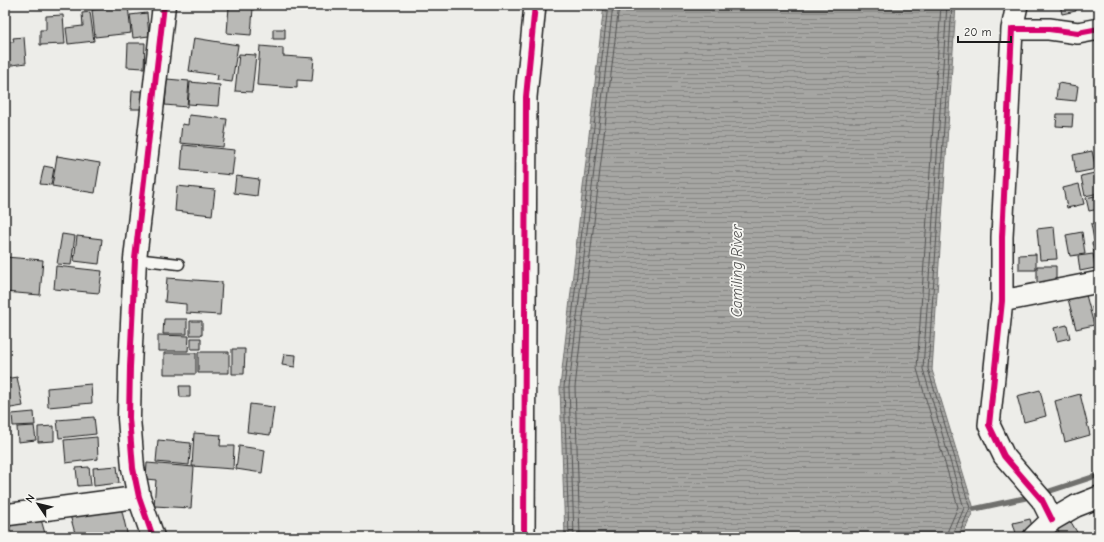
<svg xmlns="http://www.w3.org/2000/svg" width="1104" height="542" font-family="'Comic Neue',sans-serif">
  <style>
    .water { fill: url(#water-rules); stroke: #6f6f6d }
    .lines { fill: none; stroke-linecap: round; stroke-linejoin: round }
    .shore { stroke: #535352; stroke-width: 1 }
    .stream { stroke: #6f6f6d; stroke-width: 5.5 }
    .building { fill: #b9b9b6; stroke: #1c1c1c }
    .lane-casing { stroke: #1c1c1c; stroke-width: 13 }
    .street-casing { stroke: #1c1c1c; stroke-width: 24 }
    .secondary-casing { stroke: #1c1c1c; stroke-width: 25 }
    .lane { stroke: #f6f6f2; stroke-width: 10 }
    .street { stroke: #f6f6f2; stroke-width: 21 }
    .secondary { stroke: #f6f6f2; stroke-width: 22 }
    .cycleway-casing { stroke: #f6f6f2; stroke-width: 8 }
    .cycleway { stroke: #d6006c; stroke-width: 6 }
    .labels { text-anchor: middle; stroke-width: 3.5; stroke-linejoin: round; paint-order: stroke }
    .water-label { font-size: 15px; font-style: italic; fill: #535352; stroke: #f6f6f2 }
  </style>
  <defs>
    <pattern id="water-rules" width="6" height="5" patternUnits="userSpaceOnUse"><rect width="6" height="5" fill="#a6a6a3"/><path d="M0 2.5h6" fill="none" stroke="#868684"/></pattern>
  </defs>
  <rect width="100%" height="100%" fill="#edede9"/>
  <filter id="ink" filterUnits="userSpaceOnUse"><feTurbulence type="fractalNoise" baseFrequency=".025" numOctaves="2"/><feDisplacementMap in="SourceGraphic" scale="8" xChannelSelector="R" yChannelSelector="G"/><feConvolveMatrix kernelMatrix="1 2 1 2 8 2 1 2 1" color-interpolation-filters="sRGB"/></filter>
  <g filter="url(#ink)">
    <path class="water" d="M604,5H956L932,370L974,509L962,537H565L560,387Z"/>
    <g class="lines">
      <path class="shore" d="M941,5L917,369L958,507L948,530L947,537
        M947,5L923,369L964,508L954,532L953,537
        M952,5L928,369L970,508L958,537
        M569,537L564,387L608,5
        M574,537L569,387L613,5
        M580,537L575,387L619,5"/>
      <path class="stream" d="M1050,491L1099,475
        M974,509L1025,498"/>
    </g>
    <path class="building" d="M129,5H151L152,7L130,10Z
      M1060,5H1075L1076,11L1062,14Z
      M1095,5H1099V14L1097,15Z
      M128,6L131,33L95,37L92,10Z
      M229,7L253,8L251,35L227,33Z
      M90,12L94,41L68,44L66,28L83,26L82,13Z
      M147,13L149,36L133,38L130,15Z
      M63,15L65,44L40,45V30H46V16Z
      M273,29H285V39H273Z
      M24,37L26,63L5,66V42H14L13,38Z
      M194,38L238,45L232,82L217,80L218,75L189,71Z
      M128,43H145L144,68L127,67Z
      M260,46L283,48V56L314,58L312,81L297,80V88L257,85Z
      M239,54L256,55L252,92L235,91Z
      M167,79L189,81L187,107L165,105Z
      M190,82L220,85L218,106L188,104Z
      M1058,83L1078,86L1076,101L1056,99Z
      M132,91H144L143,109H131Z
      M1057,114H1073L1072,127L1056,126Z
      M189,115L227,119L223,147L180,143L182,124L188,125Z
      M183,145L235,150L232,175L181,170Z
      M1092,151L1096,169L1076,173L1073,155Z
      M57,156L100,163L95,193L52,186Z
      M44,166L54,168L51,185L40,184Z
      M1099,172V193L1085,196L1081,176Z
      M236,176L259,179L257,196L234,193Z
      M1079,184L1084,204L1067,208L1063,188Z
      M177,186L215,190L212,215L175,211Z
      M1099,195V209L1089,211L1086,198Z
      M1099,222V239L1094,240L1091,224Z
      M1054,227L1057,259L1040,260L1037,229Z
      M1082,232L1085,254L1070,256L1066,235Z
      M62,234L75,236L71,265L57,264Z
      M77,236L102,239L99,264L74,261Z
      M1099,241V262L1096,263L1092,243Z
      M1036,254V270H1019V255Z
      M1093,254L1095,268L1080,271L1078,256Z
      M5,257L43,260L40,295L5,292Z
      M56,266L102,271L99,293L54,289Z
      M1037,266H1056V283H1037Z
      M167,278L222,282L220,315L186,313V304L165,302Z
      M1086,295L1094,325L1076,329L1068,299Z
      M1099,306V333L1092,307Z
      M164,319H187V334H163Z
      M190,321H202V335H190Z
      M1067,325L1070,338L1057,341L1054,328Z
      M158,335L189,336L188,351H158Z
      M191,338H201V349H191Z
      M232,349H245L244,374H232Z
      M198,352H229V373H198Z
      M164,353H196V374H164Z
      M284,354L296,355L295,367L282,365Z
      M17,377L23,406L5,409V379Z
      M91,384L92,403L48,407L47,388Z
      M179,386H190V397H180Z
      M1040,390L1046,416L1024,422L1017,396Z
      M1080,394L1090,435L1065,442L1055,401Z
      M250,404L274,407L270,435L247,432Z
      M34,412L35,425L13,426L12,414Z
      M94,417L96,434L59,438L57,420Z
      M34,426L36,440L18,442L17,427Z
      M54,426V441L38,442V427Z
      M194,433L221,435L220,446H234L233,469L192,466Z
      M97,437L98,459L66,463L64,440Z
      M158,440L191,443L189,465L156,462Z
      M239,446L265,450L262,473L236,469Z
      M147,463L194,467L191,508L154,506L156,480L146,479Z
      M117,466L119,483L94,486L93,468Z
      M89,467L91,485L78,486L76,468Z
      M120,503L128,537H76L70,515Z
      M40,516L46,537H5V526Z
      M1030,519L1034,533L1017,537L1013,523Z
      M1071,522L1078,534L1072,537H1061L1057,529Z"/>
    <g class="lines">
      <g class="lane-casing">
        <path id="lane" d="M135,259L179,264"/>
      </g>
      <g class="street-casing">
        <path id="street" d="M1012,29L1017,5
          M1002,301L1099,282
          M5,515L139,497
          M1052,520L1042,500L1004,456L989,425L1002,301V237L1012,29H1049L1078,33L1099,29
          M524,537L526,97L535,5
          M1034,537L1052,520L1076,506L1099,497"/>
      </g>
      <g class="secondary-casing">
        <path id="secondary" d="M153,537L139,497L133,468L129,418L130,367L135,259L164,5"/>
      </g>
      <use href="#lane" class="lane"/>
      <use href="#street" class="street"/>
      <use href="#secondary" class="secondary"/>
      <g class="cycleway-casing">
        <path id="cycleway" d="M1052,520L1042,500L1004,456L989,425L1002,301V237L1012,29H1049L1078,33L1099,29
          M153,537L139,497L133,468L129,418L130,367L135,259L164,5
          M524,537L526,97L535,5"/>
      </g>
      <use href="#cycleway" class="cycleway"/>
    </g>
  </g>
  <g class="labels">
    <g class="water-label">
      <text transform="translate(737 271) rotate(-90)" y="5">Camiling River</text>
    </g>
  </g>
  <rect width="1104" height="542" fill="none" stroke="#f6f6f2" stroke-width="20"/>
  <rect x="10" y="10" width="1084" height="522" fill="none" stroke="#1c1c1c" stroke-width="1.5" filter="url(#ink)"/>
  <g transform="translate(38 504) rotate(305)" stroke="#f6f6f2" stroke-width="3" paint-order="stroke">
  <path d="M0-3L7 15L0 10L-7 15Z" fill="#1c1c1c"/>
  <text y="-6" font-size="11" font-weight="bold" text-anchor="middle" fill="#1c1c1c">N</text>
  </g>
  <path d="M958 36v6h53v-6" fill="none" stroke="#1c1c1c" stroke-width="2"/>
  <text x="964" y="36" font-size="12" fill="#1c1c1c" stroke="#f6f6f2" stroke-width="3" paint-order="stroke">20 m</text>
</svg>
